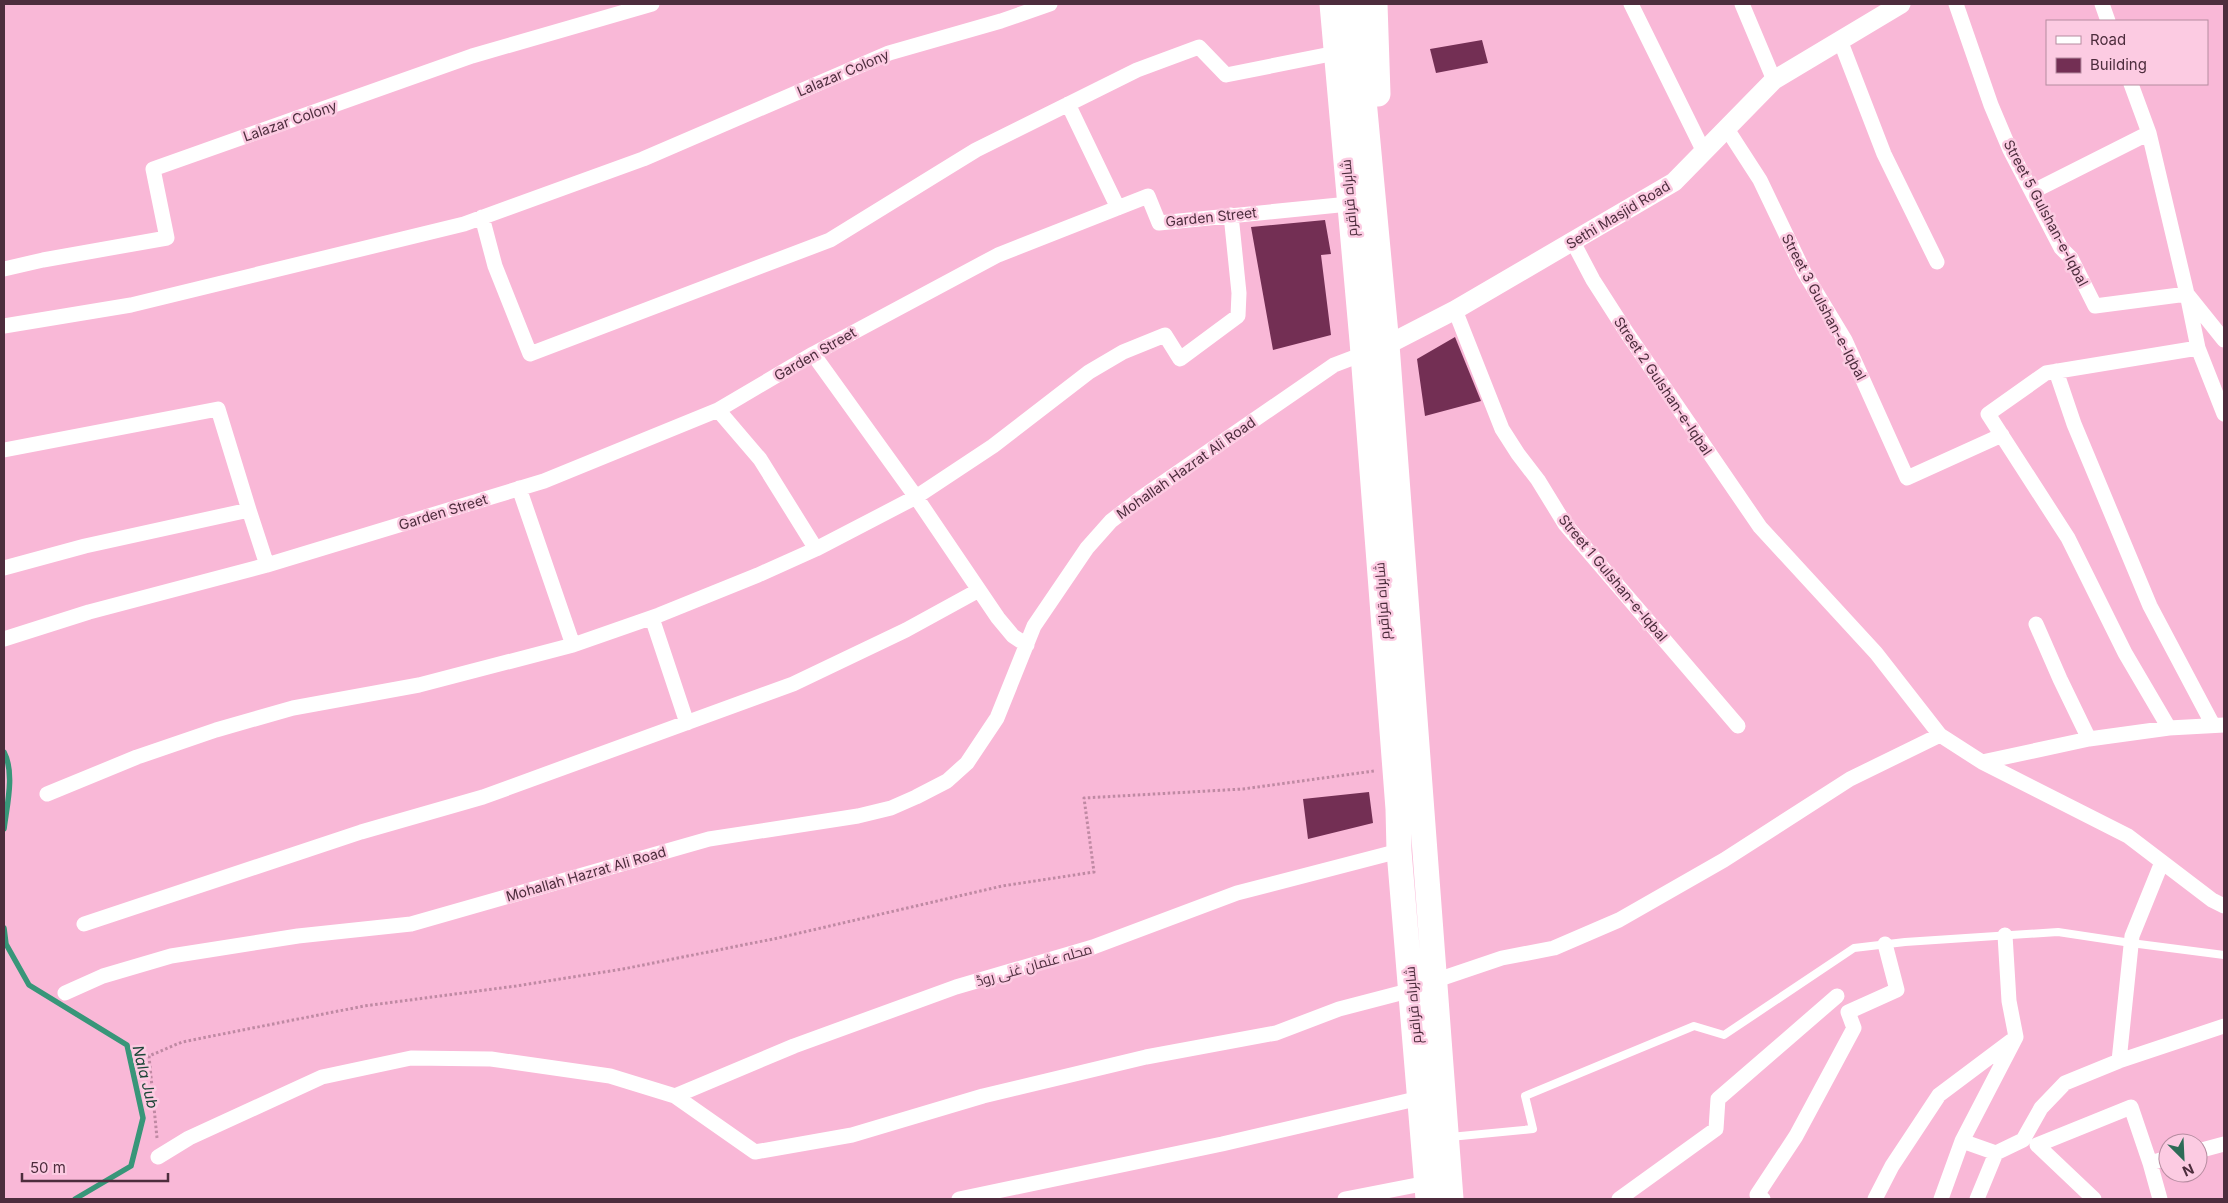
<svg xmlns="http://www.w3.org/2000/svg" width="2228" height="1203" font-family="Inter,Cairo,sans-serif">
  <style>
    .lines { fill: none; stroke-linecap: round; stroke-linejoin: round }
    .stream { stroke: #389679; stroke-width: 5.5 }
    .building { fill: #732f54 }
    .path { stroke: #bf89a3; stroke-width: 3; stroke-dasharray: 2.5 2.5; stroke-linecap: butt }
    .service { stroke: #fff; stroke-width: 8 }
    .minor { stroke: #fff; stroke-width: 15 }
    .tertiary { stroke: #fff; stroke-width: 19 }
    .trunk { stroke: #fff; stroke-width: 25 }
    .labels { text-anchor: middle; stroke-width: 5; stroke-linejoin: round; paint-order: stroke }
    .street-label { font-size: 14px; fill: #4d2d3d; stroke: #fccbe2 }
    .water-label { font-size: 15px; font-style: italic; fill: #1d4638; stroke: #fccbe2 }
  </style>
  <rect width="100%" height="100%" fill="#f9b8d7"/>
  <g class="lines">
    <path class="stream" d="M4,752C15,773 7,805 4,829
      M4,928L6,944L29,985L127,1045L143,1118L131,1166L75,1199"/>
  </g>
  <path class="building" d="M1482,40L1488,63L1436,73L1430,49Z
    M1325,220L1331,254L1321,255L1331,335L1273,350L1251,227Z
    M1455,337L1481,401L1425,416L1417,359Z
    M1369,792L1373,823L1308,839L1303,799Z"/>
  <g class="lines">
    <path class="path" d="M157,1138L149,1056L182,1042L364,1006L516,986L623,969L778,938L1002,886L1094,872L1084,798L1243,789L1374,771"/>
    <path class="service" d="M1450,1137L1533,1129L1525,1096L1694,1026L1724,1035L1854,948L1905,942L2058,932L2131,943L2224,955"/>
    <path class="minor" d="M1631,4L1704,152
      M1742,4L1774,80
      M1956,4L1991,105L2010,150L2061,248L2071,258L2095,306L2187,294L2224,340
      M2102,4L2108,21
      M1840,40L1884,154L1937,262
      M2131,84L2149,133L2187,294L2198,348L2224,414
      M1068,104L1118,208
      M1727,129L1760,180L1804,272L1845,340L1907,478L2002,435
      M2032,192L2149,133
      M482,217L495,266L530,354L830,240L976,150L1137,70L1199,47L1226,75L1336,53
      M1573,242L1593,280L1627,333L1760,527L1876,653L1940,735L1982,762L2128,836L2212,900L2224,906
      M4,269L43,260L167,238L153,169L472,56L652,4
      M1455,310L1502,429L1518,454L1538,480L1565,524L1738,726
      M4,326L131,305L464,224L643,159L889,53L1001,21L1050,4
      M813,354L916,497L998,618L1013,636L1027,645
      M2056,371L2074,424L2150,606L2213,725
      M718,410L760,459L816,549
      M4,450L218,409L249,510
      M519,488L573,645
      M4,568L85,546L249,510L267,565
      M652,618L687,723
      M2036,624L2060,679L2089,739
      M4,639L89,612L267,565L544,481L718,410L813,354L998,255L1148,196L1159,223L1349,204
      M2169,728L2125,653L2068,538L1988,414L2046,373L2198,348
      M1982,762L2089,739L2169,728L2224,725
      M47,794L137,757L216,730L293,708L419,685L573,645L659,615L758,575L816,549L916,497L993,446L1089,372L1123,352L1165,335L1180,359L1238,316L1239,293L1231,215
      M84,924L361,832L483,797L793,684L906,630L979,590
      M1434,981L1502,958L1554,948L1619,920L1724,860L1850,779L1940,735
      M65,993L103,976L171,956L298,936L411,924L709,839L858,816L891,808L916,797L947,781L967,763L997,718L1034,626L1087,548L1111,521L1141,498L1334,365L1363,354
      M2119,1061L2132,936L2162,862
      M675,1096L794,1046L956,987L1093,947L1237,893L1399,851
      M1962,1141L2016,1037L2009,1001L2005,935
      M2198,1151L2224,1144
      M158,1157L189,1138L322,1077L411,1058L491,1059L610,1076L675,1096L755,1152L852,1135L983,1096L1146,1057L1276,1033L1339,1009L1412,990
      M959,1199L1222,1144L1420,1098
      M1345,1199L1427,1183
      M1619,1199L1716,1129L1718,1099L1837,996
      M1763,1199L1757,1195L1796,1136L1854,1028L1848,1012L1897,990L1885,944
      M1875,1199L1892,1166L1939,1095L2011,1041
      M1941,1199L1962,1141L1996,1153L2023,1140L2041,1108L2065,1083L2119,1061L2224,1026
      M1977,1199L1996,1153
      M2094,1199L2037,1145L2131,1107L2150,1163
      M2160,1199L2150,1163L2168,1158"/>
    <path class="tertiary" d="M1387,345L1455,310L1674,182L1774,80L1901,4"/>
    <path class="trunk" d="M1332,4L1362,341L1398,809L1399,851L1428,1199
      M1355,4L1387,345L1451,1199
      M1375,4L1378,94"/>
  </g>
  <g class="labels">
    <g class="street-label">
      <text transform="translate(843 73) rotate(-23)" y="5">Lalazar Colony</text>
      <text transform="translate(290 121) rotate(-19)" y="5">Lalazar Colony</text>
      <text transform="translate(1349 198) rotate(-95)" y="5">شاہراہ قراقرم</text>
      <text transform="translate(2046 213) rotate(62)" y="5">Street 5 Gulshan-e-Iqbal</text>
      <text transform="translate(1618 215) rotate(-31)" y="5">Sethi Masjid Road</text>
      <text transform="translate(1211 217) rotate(-6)" y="5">Garden Street</text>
      <text transform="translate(1824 307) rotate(62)" y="5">Street 3 Gulshan-e-Iqbal</text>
      <text transform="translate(815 354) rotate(-30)" y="5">Garden Street</text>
      <text transform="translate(1663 386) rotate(56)" y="5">Street 2 Gulshan-e-Iqbal</text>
      <text transform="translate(1186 468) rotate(-35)" y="5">Mohallah Hazrat Ali Road</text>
      <text transform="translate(443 512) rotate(-17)" y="5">Garden Street</text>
      <text transform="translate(1613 578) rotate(50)" y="5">Street 1 Gulshan-e-Iqbal</text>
      <text transform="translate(1382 601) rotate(-94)" y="5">شاہراہ قراقرم</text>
      <text transform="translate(586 874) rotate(-16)" y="5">Mohallah Hazrat Ali Road</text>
      <text transform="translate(1034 965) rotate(-16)" y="5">محلہ عثمان غنی روڈ</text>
      <text transform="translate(1413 1005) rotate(-95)" y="5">شاہراہ قراقرم</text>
    </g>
    <g class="water-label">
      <text transform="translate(145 1077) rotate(76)" y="5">Nala Jub</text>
    </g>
  </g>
  <rect width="2228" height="1203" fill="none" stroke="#4d2d3d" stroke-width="10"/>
  <rect x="2046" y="20" width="162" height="65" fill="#fccbe2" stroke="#b68ca0"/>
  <rect x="2056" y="36" width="25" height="8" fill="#ffffff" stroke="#b68ca0"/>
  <text x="2090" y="45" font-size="15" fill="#4d2d3d">Road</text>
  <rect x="2056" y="58" width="25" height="15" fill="#732f54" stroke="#b68ca0"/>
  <text x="2090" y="70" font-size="15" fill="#4d2d3d">Building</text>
  <g transform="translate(2183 1158) rotate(156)"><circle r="24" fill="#fccbe2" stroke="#b68ca0"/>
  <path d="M0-4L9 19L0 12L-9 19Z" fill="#2e6b57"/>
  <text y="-8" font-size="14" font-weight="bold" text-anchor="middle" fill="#4d2d3d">N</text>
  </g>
  <path d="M22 1173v8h146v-8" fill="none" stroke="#4d2d3d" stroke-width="2.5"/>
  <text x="30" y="1173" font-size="15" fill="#4d2d3d" stroke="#fccbe2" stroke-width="4" paint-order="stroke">50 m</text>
</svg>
